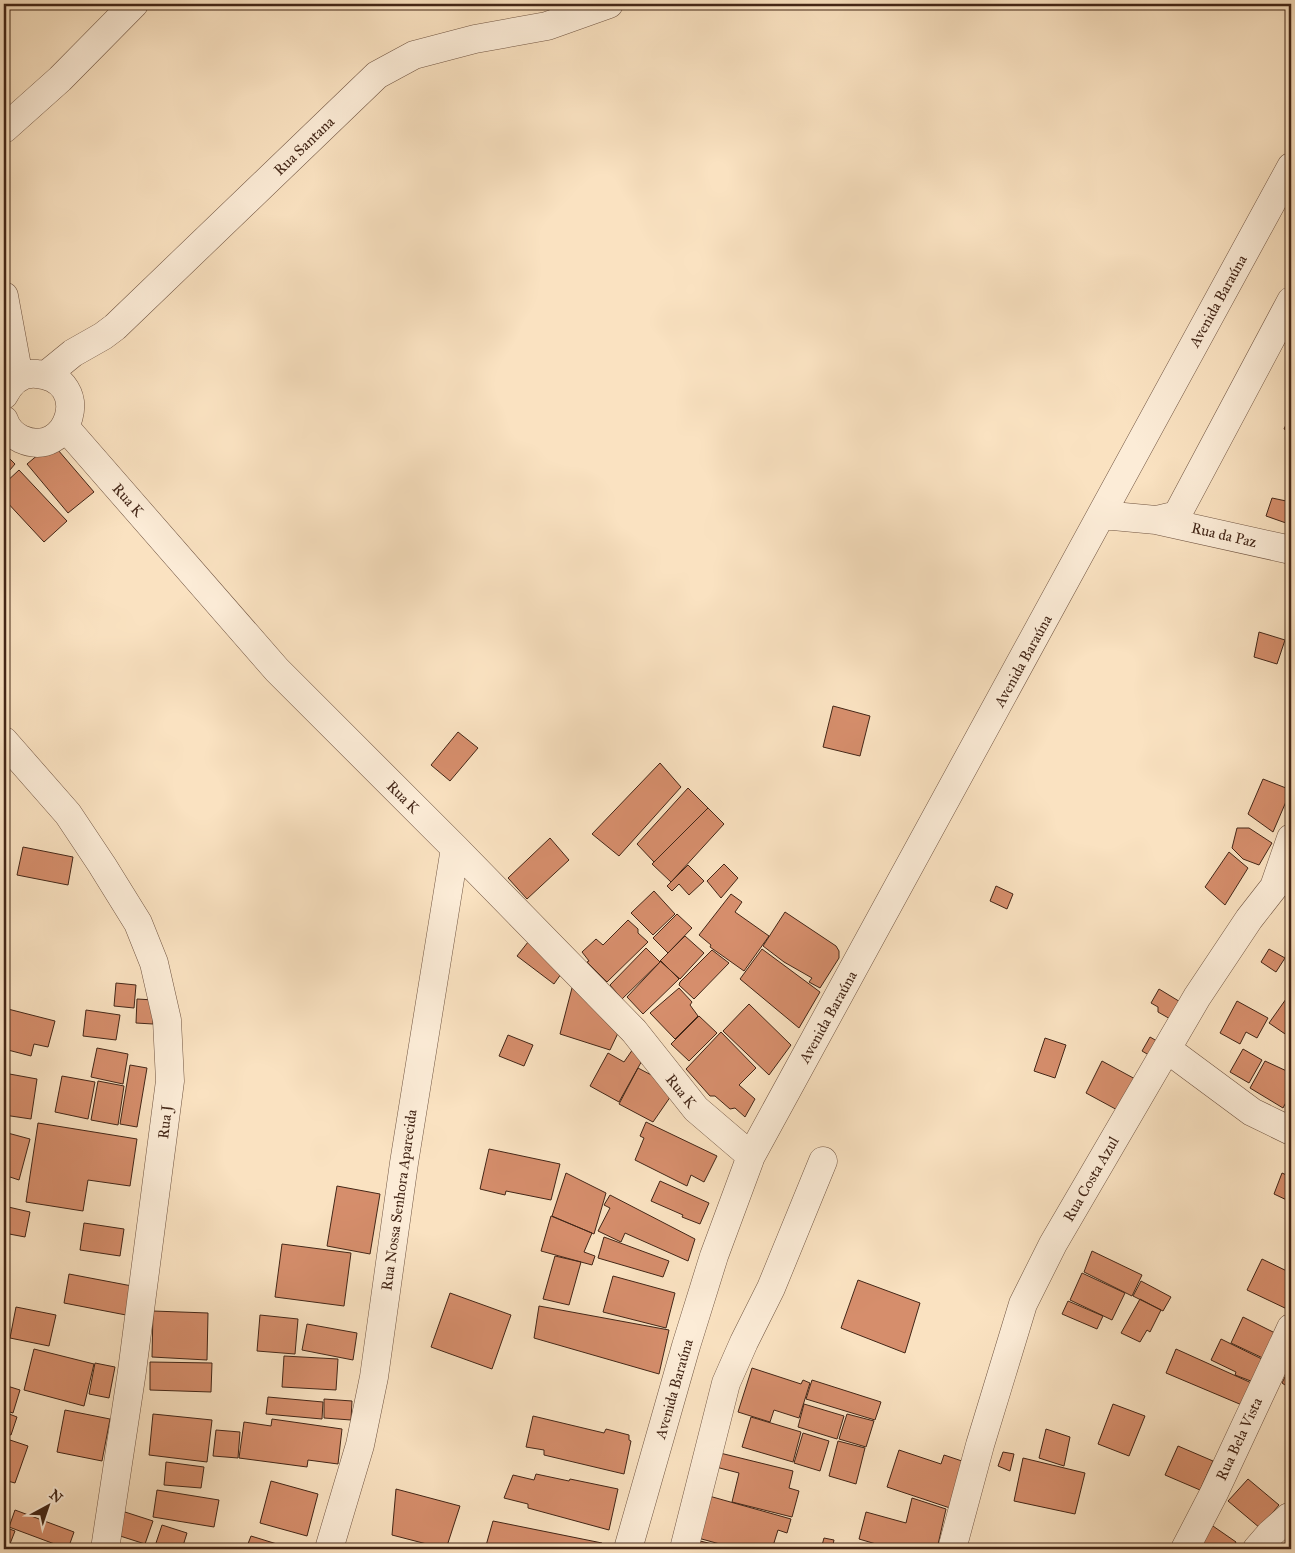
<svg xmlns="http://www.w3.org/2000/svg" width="1295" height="1553" font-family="'IM FELL Great Primer',serif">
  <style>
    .building { fill: #d68e6c; stroke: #432617 }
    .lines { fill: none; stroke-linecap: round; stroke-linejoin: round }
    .street-casing { stroke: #715542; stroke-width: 29 }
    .street { stroke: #fcecd7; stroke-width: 28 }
    .labels { text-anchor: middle; stroke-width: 4; stroke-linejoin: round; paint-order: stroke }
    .street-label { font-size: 15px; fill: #432617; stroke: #fcecd7 }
  </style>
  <rect width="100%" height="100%" fill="#fae2c1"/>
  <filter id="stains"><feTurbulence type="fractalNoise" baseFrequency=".004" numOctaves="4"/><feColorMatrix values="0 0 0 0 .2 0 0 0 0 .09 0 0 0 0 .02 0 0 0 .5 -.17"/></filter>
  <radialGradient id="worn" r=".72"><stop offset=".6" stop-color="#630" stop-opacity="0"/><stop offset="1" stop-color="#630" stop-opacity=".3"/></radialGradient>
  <path class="building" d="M1291,414V432L1284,429Z
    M52,443L94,492L68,513L27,464Z
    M5,454L15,464L4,477V455Z
    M19,470L67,521L44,542L4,499V484Z
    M1272,498L1291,502L1286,523L1266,516Z
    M1259,632L1285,640L1277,664L1254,657Z
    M833,706L870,716L860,756L823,747Z
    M458,732L478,748L450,781L431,765Z
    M660,763L681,787L619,856L592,834Z
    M1263,779L1291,790L1273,832L1248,814Z
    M688,788L708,808L654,862L637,844Z
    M708,808L724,824L671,882L652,864Z
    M1237,828H1249L1272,843L1259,865L1243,859L1232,848Z
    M550,838L569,860L527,899L508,878Z
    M23,847L73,857L68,885L17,875Z
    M1229,852L1248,868L1225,905L1205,887Z
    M724,864L738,878L721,898L707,881Z
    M688,865L704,881L689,895L679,884L672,891L667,886Z
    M996,886L1013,894L1007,909L990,901Z
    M654,891L675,914L653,935L631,913Z
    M731,894L742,902L735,912L769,936L744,971L710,947L711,945L699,935Z
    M785,912L836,946L839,951V958L820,988L809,982L812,978L784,962L763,946Z
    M677,914L692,928L668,953L653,938Z
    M628,920L638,929V933L648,942L607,982L587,962L589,961L582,952L596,939L603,945Z
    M685,936L704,953L680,979L660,961Z
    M532,937L568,964L554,984L517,956Z
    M646,948L660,962L622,999L610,985Z
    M762,949L820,992L799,1028L740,979Z
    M1269,949L1285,958L1276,972L1261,962Z
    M712,950L729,963L694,999L679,985L680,982Z
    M661,961L679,979L643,1014L627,997Z
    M116,983L136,985L134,1008L114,1006Z
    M572,988L619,1031L610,1050L560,1034Z
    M679,988L692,1002L690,1005L698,1016L675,1039L650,1013Z
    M1159,989L1182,1003L1172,1020L1158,1012V1007L1151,1003Z
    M1291,992V1038L1269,1023Z
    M137,999L154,1000L153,1024L136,1023Z
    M1237,1001L1268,1018L1257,1038L1246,1032L1240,1044L1220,1033Z
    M749,1004L791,1045L769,1075L723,1031Z
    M4,1008L55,1021L48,1047L34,1044L31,1056L4,1049Z
    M86,1010L120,1015L116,1040L83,1036Z
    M699,1016L717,1033L689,1061L671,1044Z
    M721,1032L756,1068L739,1085L755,1099L745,1117L735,1108L730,1109L715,1096H710L686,1069Z
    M508,1035L533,1045L524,1066L499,1056Z
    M1150,1037L1162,1044L1154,1058L1142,1051Z
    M1045,1038L1066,1045L1055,1078L1034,1071Z
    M97,1048L128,1054L123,1084L91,1077Z
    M633,1049L644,1057L619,1102L590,1086L608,1053L624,1062Z
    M1243,1049L1262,1060L1249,1083L1230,1072Z
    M1102,1061L1137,1080L1121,1112L1086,1093Z
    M1265,1061L1291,1073V1093L1283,1108L1250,1088Z
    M130,1065L147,1068L137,1127L120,1124Z
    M638,1068L657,1078L673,1093L653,1122L619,1104Z
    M4,1073L37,1079L31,1119L4,1115Z
    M62,1076L95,1082L88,1119L55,1112Z
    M98,1081L124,1086L118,1125L91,1120Z
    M646,1122L717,1156L704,1182L691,1175L687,1186L635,1160L644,1138L640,1136Z
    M38,1123L137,1139L130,1186L88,1180L83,1211L26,1202Z
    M4,1132L30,1139L19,1180L4,1175Z
    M489,1149L560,1164L551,1200L506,1191L505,1195L480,1189Z
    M566,1173L606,1193L594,1234L552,1216Z
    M1282,1173L1291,1177V1202L1274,1194Z
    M660,1181L709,1203L700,1224L682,1217L683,1215L651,1201Z
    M337,1186L380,1194L370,1254L327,1246Z
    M610,1195L695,1239L688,1261L625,1233L621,1242L598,1231L610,1208L604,1205Z
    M4,1206L30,1212L25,1237L4,1233Z
    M551,1216L592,1233L584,1252L595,1256L592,1265L541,1251Z
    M84,1223L124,1229L120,1256L80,1250Z
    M604,1237L669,1261L663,1277L598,1258Z
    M282,1244L351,1253L344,1306L275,1297Z
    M1092,1251L1142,1275L1132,1296L1084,1272Z
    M555,1256L581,1262L569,1305L543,1299Z
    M1262,1259L1291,1273V1299L1287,1309L1247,1290Z
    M1082,1273L1125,1293L1112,1320L1070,1300Z
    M69,1274L132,1286L126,1315L64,1303Z
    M613,1276L675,1293L666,1328L603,1312Z
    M858,1280L920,1303L905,1353L841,1328Z
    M1141,1281L1171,1297L1163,1311L1133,1296Z
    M450,1293L511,1315L492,1369L431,1347Z
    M1140,1299L1161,1310L1150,1332L1147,1330L1140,1342L1121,1333Z
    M1068,1301L1103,1316L1097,1329L1062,1314Z
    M539,1306L669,1330L659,1374L534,1338Z
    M16,1307L56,1315L49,1346L10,1338Z
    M153,1311L208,1313L207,1360L152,1357Z
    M260,1315L298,1319L295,1354L257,1351Z
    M1243,1317L1279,1335L1267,1360L1231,1343Z
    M307,1324L357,1333L353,1360L302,1350Z
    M1221,1339L1266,1361L1256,1383L1235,1375L1236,1372L1211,1360Z
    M34,1349L94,1364L84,1406L24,1390Z
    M1176,1349L1256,1385L1249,1408L1166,1373Z
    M284,1356L338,1359L336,1390L282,1387Z
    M150,1362L212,1363L211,1392L150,1390Z
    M95,1363L115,1367L109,1398L89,1394Z
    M1291,1365V1389L1282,1383Z
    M752,1368L801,1384L803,1380L810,1383L799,1418L774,1410L770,1422L738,1412Z
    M812,1380L881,1402L875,1420L806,1399Z
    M4,1385L20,1390L13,1413L4,1410Z
    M268,1397L323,1402L322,1419L266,1414Z
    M324,1399L352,1401L351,1420L324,1418Z
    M804,1404L844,1416L837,1439L798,1427Z
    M1113,1404L1145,1416L1129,1456L1098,1444Z
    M65,1410L110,1419L102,1461L57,1452Z
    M4,1412L17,1417L11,1435L4,1433Z
    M153,1414L212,1420L207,1462L149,1455Z
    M847,1414L874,1421L866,1447L839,1439Z
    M533,1416L604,1433L606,1429L629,1435V1440L631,1441L624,1474L544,1455V1450L526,1447Z
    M751,1417L801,1432L793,1462L742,1447Z
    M272,1419L342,1429L338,1464L308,1460L307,1467L239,1458L244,1422L271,1426Z
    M1046,1429L1070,1437L1064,1466L1039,1458Z
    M216,1430L240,1432L238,1458L213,1456Z
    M803,1433L829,1441L820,1471L794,1463Z
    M4,1438L28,1446L15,1483L4,1480Z
    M838,1441L865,1448L856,1484L829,1476Z
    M1178,1446L1213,1461L1200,1490L1165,1475Z
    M899,1450L941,1464L944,1455L965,1462L950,1508L887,1487Z
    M1003,1452L1014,1454L1010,1471L998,1466Z
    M720,1453L793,1471L789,1488L799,1491L792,1517L732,1502L739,1473L716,1467Z
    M1023,1458L1085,1473L1075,1514L1014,1501Z
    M166,1462L204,1467L201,1488L164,1485Z
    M536,1474L569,1481L570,1479L618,1489L609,1530L528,1508V1504L504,1498L513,1475L534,1480Z
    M1248,1479L1279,1505L1260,1528L1228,1501Z
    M271,1481L318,1494L307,1536L260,1523Z
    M396,1489L460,1506L446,1549L392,1535Z
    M157,1490L219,1500L214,1527L153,1517Z
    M709,1496L791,1519L787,1533L778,1530L773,1546L766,1544L764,1549H738L698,1538Z
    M912,1498L946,1509L937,1549H875L876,1544L859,1539L866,1512L906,1523Z
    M15,1510L74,1532L68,1549L9,1527Z
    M125,1512L153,1521L145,1544L117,1535Z
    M493,1521L602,1543L601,1549H485Z
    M1210,1524L1236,1542L1233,1549H1196Z
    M162,1525L187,1533L182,1549H166L155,1546Z
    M4,1527L15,1531L8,1549H4Z
    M251,1536L293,1549H246Z
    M824,1538L834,1540L832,1549H821Z
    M700,1541L733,1549H698Z"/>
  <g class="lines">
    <g class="street-casing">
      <path id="street" d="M4,129L60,79L134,4
        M4,296L19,377
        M46,375L73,353L103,336L115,327L377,75L414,55L475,39L547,26L609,4
        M4,395C10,383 21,372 37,374C94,379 70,461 21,439C13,435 7,429 4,420
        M65,427L277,670L455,848L634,1031L696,1109L751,1156
        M1102,515L1156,520L1177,515L1291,301
        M1156,520L1291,550
        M4,741L68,814L102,865L138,923L154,963L167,1020L170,1081L132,1371L105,1549
        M1167,1049L1252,1112L1291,1131
        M329,1549L360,1445L374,1377L404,1163L455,848
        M628,1549L686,1346L714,1256L751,1156L1291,167
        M684,1549L726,1383L744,1342L771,1288L823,1161
        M952,1549L980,1445L1023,1304L1053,1244L1197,997L1249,919L1274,887L1291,838
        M1185,1549L1214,1493L1291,1328
        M1257,1549L1270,1534L1289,1517"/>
    </g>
    <use href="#street" class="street"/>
  </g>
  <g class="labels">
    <g class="street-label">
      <text transform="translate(304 146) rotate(-44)" y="5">Rua Santana</text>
      <text transform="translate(1218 301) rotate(-61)" y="5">Avenida Baraúna</text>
      <text transform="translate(128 500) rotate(49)" y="5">Rua K</text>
      <text transform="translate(1224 535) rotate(13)" y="5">Rua da Paz</text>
      <text transform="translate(1023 661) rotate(-61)" y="5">Avenida Baraúna</text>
      <text transform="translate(403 797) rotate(45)" y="5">Rua K</text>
      <text transform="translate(828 1017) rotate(-61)" y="5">Avenida Baraúna</text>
      <text transform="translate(681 1091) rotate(51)" y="5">Rua K</text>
      <text transform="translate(165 1122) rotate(-83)" y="5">Rua J</text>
      <text transform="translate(1091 1179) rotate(-60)" y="5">Rua Costa Azul</text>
      <text transform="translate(399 1200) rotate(-82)" y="5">Rua Nossa Senhora Aparecida</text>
      <text transform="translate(674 1389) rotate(-74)" y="5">Avenida Baraúna</text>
      <text transform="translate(1239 1439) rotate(-65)" y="5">Rua Bela Vista</text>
    </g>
  </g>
  <rect width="1295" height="1553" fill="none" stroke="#fae2c1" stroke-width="20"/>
  <rect x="5" y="5" width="1285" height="1543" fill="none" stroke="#432617" stroke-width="2.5"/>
  <rect x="10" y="10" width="1275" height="1533" fill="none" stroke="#432617"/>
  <g transform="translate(48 1506) rotate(40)" stroke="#fcecd7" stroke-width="4" paint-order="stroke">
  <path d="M0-4L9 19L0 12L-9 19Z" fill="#432617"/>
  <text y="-8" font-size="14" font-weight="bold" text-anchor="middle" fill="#432617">N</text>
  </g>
  <rect width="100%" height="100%" filter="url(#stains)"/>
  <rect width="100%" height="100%" fill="url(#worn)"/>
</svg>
